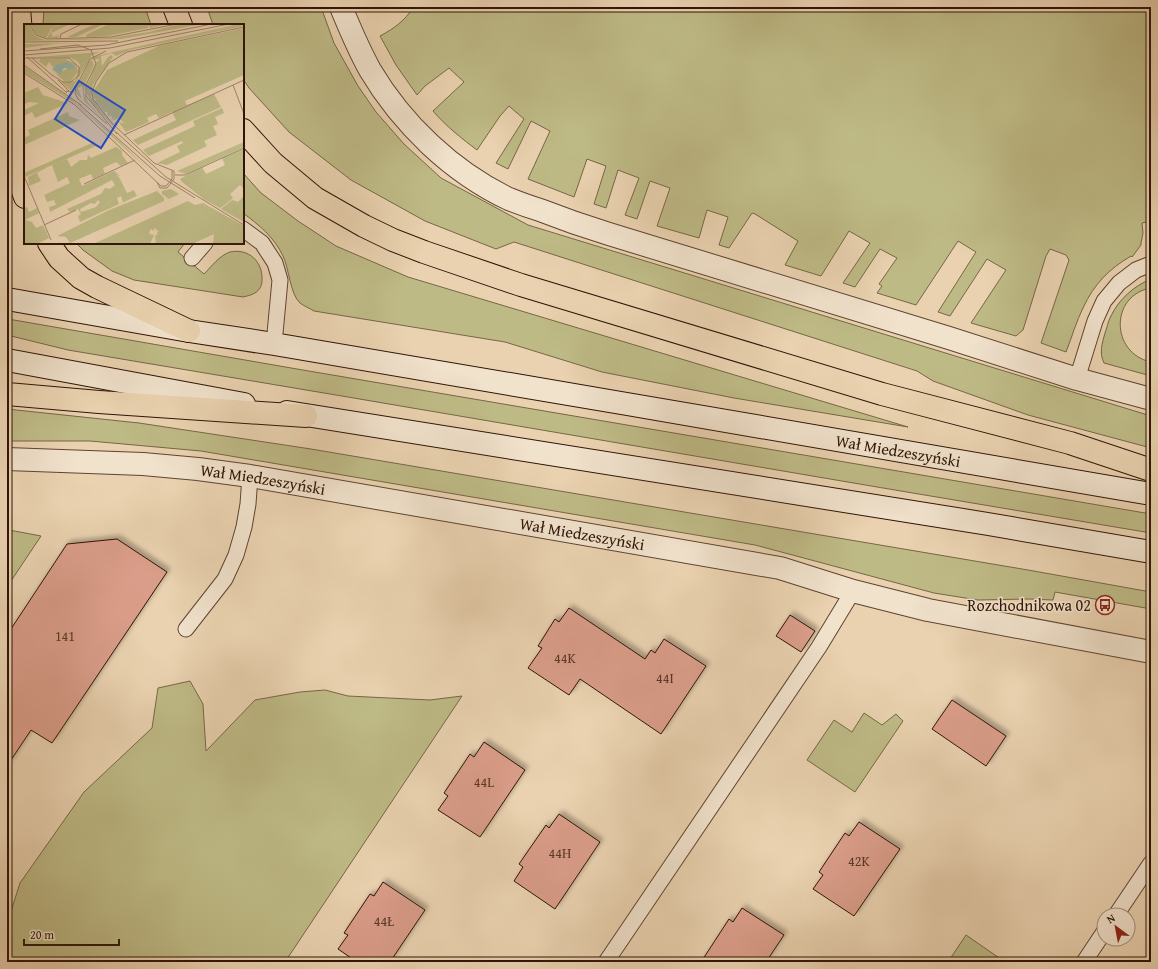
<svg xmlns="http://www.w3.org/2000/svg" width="1158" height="969" font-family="'Gentium Book Plus',serif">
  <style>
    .green { fill: #beba86; stroke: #766746 }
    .building { fill: #da9d89; stroke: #2f1407; filter: url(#shadow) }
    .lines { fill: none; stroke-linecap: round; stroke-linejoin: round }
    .service-casing { stroke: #5e4431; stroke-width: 17 }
    .minor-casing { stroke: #5e4431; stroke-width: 24 }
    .secondary-casing { stroke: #2f1407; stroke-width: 24 }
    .motorway-casing { stroke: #2f1407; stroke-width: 24 }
    .service { stroke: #f1e2cc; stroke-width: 15 }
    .minor { stroke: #f1e2cc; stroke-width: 22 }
    .secondary { stroke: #f1e2cc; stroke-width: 22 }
    .motorway { stroke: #ead2b0; stroke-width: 22 }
    .labels { text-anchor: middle; stroke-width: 3; stroke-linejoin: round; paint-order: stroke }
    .number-label { font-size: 14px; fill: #5a3628 }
    .street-label { font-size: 16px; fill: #2f1407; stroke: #f1e2cc }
    .poi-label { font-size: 16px; fill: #2f1407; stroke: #f1e2cc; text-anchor: end }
    .inset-road { fill: none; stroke: #9f866c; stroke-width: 1 }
    .view { fill: #1d4ed8; fill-opacity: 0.15; stroke: #1d4ed8; stroke-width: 2 }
    .inset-edge { fill: none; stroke: #2f1407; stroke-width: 2 }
  </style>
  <defs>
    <filter id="shadow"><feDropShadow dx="3.5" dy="-3.5" stdDeviation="2" flood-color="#0004"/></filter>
  </defs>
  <rect width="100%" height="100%" fill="#ead2b0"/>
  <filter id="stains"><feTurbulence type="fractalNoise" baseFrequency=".005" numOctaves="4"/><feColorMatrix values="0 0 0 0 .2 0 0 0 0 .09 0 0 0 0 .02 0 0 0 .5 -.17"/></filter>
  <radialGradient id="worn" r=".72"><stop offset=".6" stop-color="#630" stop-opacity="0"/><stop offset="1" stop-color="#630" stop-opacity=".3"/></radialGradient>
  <path class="green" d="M44,7H145L151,25H43Z
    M207,7H321L334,43L358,86L376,112L404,144L441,178L528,225L1151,416V448L1028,415L933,381L917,371L514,242L496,249L425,221L351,180L289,132L249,88L243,79V25H213Z
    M414,7H1151V221L1142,223L1143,233L1141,243V245L1132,257L1131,256C1109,269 1094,284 1083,308C1076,322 1072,337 1066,352L1041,343L1069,260L1066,255L1050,249L1046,256L1023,330L1016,336L971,323L1006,270L987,259L950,316L938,312L976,252L958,241L916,305L877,293L882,286L879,284L897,258L880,249L855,287L843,283L870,243L849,231L821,276L785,265L798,241L755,214L752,213L729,248L719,245L728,217L707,210L699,238L657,226L670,188L650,181L637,219L625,215L639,178L618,170L606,208L594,204L606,166L587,159L574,197L528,179L550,131L531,121L508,169L496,163L524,119L509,106L500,116L477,150C461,138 446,126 433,111L464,82L449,68L425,86L417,95L396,65L380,36C395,28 404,21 414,7Z
    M243,173L261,193L298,221L336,246L408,277L908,427L734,398L602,372L505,342L314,311C309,308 304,306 300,303C290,294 289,268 283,256C274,237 259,225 243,213Z
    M76,243H185L178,252L204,274C211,267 220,255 230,252C249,248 263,262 262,280C262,285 260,290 255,293C252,295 247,296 243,297L134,280L112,271L83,250Z
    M1151,279V288C1110,295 1110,353 1151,362V376L1104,363C1099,353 1102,344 1105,333C1107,328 1108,321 1111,316C1119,299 1134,286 1151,279Z
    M8,319L297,369L1151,514V533C790,473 429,410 68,350L7,335Z
    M7,409L139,423L311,449L1028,570L1151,592V609L1055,592L1053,600L1028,599L978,600L934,593L800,557L755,545L201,451L90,441H7Z
    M9,530L41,536L7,587V532Z
    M190,681L203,704L206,751L255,700L300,692L325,690L348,696L430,700L462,696L285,962H7V924L20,883L84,792L152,728L158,688Z
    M864,713L882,725L896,714L903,721L855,792L807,760L834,720L852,732Z
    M966,935L1005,962H948Z"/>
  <path class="building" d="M117,539L167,572L52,743L31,730L7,766V635L67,544Z
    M569,608L645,659L651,650L655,653L664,639L706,666L661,734L580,679L569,695L528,668L542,648L538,646L555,619L559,622Z
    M790,615L815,631L801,652L776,636Z
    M952,700L1006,736L986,766L932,729Z
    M484,742L525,770L480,837L438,810L448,796L444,793L470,754L474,757Z
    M559,814L600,842L555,909L514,881L523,867L519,864L546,825L549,828Z
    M859,822L900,849L854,916L813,889L823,875L819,872L845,833L849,836Z
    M383,882L425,910L390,962H357L338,949L348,935L344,933L370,894L374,896Z
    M742,908L784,935L766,962H701L729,919L733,922Z"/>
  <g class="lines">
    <g class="service-casing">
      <path id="service" d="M243,229L262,243L275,263L280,280L274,344
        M192,258L205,243
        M1077,379L1095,321L1104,301L1119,283L1136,270L1151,264
        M186,629L225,579L236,555L244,527L248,504L250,476
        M1116,915L1151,863
        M606,962L819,647L853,591
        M1084,962L1104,932"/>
    </g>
    <g class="minor-casing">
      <g id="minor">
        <path d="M341,7C350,29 359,50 370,70C402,124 452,172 509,199C519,203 530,207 540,210C563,219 586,227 609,234L949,338L1077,379L1151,399"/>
        <path id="s1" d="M7,459L143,464L198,469L250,476L780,568L853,591L928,610L1151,652"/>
      </g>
    </g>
    <g class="secondary-casing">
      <g id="secondary">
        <path id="s2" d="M7,299L189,331L274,344L627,404L1151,494"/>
        <path d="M7,360L244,404"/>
        <path d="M287,412L988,524L1151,552"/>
      </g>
    </g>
    <g class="motorway-casing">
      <path id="motorway" d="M174,7L181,25
        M243,130L273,163L315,198L364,226L393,240L424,252L521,285L882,394L1070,443L1151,470
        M16,158L20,183L25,197
        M7,183C10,167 15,151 17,135C22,95 23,48 19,7
        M49,243L59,258L81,278L97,287L189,331
        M7,394L99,402L306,416"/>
    </g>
    <use href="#service" class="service"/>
    <use href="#minor" class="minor"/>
    <use href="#secondary" class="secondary"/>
    <use href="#motorway" class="motorway"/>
  </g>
  <defs>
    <g id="bus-ring" transform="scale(1)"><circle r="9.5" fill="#f1e2cc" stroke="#8f2418" stroke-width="1.5"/><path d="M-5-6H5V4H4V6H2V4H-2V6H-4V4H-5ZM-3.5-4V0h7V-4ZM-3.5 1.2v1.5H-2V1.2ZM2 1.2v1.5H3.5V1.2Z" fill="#8f2418"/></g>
  </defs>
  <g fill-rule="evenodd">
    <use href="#bus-ring" x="1105" y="605"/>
  </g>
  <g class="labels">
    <g class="number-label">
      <text x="65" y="641">141</text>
      <text x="565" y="663">44K</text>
      <text x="665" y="683">44I</text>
      <text x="484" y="787">44L</text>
      <text x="560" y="858">44H</text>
      <text x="859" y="866">42K</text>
      <text x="384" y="926">44Ł</text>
    </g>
    <g class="street-label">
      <text dy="6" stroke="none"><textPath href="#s2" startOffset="904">Wał Miedzeszyński</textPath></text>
      <text dy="6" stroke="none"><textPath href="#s1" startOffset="257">Wał Miedzeszyński</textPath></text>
      <text dy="6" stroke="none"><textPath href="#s1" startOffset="581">Wał Miedzeszyński</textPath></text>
    </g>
    <g class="poi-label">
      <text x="1091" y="611">Rozchodnikowa 02</text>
    </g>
  </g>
  <g transform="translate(24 24)">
    <rect width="220" height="220" fill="#ead2b0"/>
    <path d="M0,0H4L11,12L21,16L86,14L125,8L156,0H179L97,15L0,17ZM6,0L18,1L36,0L27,5L22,14L12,10ZM38,0H46L27,9L29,13L35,11L34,14H23L29,4ZM71,0H80L52,13H43ZM85,0H143L126,4L124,1V4L84,12L63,13L62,11ZM214,0L220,2L106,26L92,32L88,29L77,32L78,42L84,33L87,31L89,33L69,61L67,73L96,110L68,79L63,70V62L73,37H76L74,35L68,36L70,41L61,60L60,69L64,78L80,96L60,77L58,62L54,64L58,75L52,69V65L65,38L72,32ZM220,4V51L161,77L163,81L190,70L197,83L114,121L109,116L152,96L148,88L135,94L132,90L123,94L125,98L102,108L94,97L91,99L99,106L90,99L93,97L101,100L95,94L88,97L91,93L87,96L88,92L84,93L87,91L84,92L83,88H81L71,77L73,75L71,76L73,75H70L69,68L83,46L135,22ZM51,19L31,20L0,24V20ZM76,28L68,31L47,67L37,58L51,57L56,41L53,37L47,34L13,33ZM12,35L16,37V35H41L52,40L54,48L47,57H40L25,44L35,52L27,43L34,50L44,44L51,46L37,39L29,43L25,38L22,43ZM0,42L45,73L93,115L125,146L52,80L0,48ZM14,63L19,71L44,79L11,94L8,88L0,92V86L15,79L6,78L0,80V69ZM198,84L200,89L191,93L194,100L189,102L193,111L180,117L183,122L143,141L133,139L156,128L153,122L159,119L158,117L125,132L119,126L171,102L169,97ZM44,88L45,92L56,96L0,121V114L6,111L4,106ZM70,118L72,122L1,153L0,149ZM220,118V123L162,150L153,147ZM92,123L98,127V131L104,139L97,142L92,138L79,144L81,150L69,155L67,150L55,155L58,162L90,147L96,152L92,151L95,153L103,169L110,166L113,172L127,165L96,180L99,178L97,172L93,174L95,180L56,198L54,192L57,190L54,185L46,188L43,185L77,170L81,164L86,165L91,161L88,156L26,188L25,183L32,181L30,176L23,178L20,171L46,159L43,153L34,158L28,141L43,135L47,143L56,136H63L64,131L67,134ZM74,176L76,178L72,183L57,188L56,185L67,179L71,180ZM219,125L220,165L216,161L206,170L209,174L198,183L196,184L181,176L158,158L156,155L178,143L182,150L201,141L198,134ZM27,141L13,149L17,157L5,162L4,153ZM147,165L155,170L145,175L138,170V167ZM133,167L140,174V177L46,219L42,213L33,212L85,186ZM220,172V198L197,185L208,176L214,178ZM164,177L171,181L179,179L220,202V220H189L190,210L168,220H132L131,212L134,210L133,208H135L131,204L129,207L128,205L126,206L125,210L130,211L126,220H69ZM3,183L5,188L13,184L15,189L1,196L8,198L12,204L19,201L25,214L13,220H0V184Z" fill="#beba86" fill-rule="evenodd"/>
    <path d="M43,38L48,40L51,46L40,44L36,51L28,45L33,40Z" fill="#98b8ac"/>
    <path class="inset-road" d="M5,0L12,11L23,15L87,13L153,0M36,14L37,10L58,0M0,18L94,17M16,25L54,21L67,26L72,40L62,61V72L93,110M0,27L82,21L188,0M0,31L86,24L205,0M3,33L43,69M0,34H45L55,43V51L47,58H39L28,51M8,34L29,52M0,41L57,81M0,49L51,81L137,162H142L148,155V147M34,56L45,67M209,61L220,90M52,63L51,69L54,75M42,67L47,68L52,63L66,35L82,27M53,74L83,100M55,80L136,152L171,174M92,108L142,153L220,201M100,111L220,56M151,151H161L220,124M0,152L27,216M133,158L136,164H143L150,155V147L130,139L88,99L69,75L68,68L72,58L85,39L103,28L220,3M60,160L111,136M20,201L52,186"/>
    <path class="view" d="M55,57L101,86L77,124L31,95Z"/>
    <rect width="220" height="220" class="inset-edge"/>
  </g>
  <rect width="1158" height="969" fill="none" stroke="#ead2b0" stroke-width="24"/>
  <rect x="8" y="8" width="1142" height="953" fill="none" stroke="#2f1407" stroke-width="2"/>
  <rect x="12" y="12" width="1134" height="945" fill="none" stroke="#2f1407"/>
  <g transform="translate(1116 927) rotate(328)"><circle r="19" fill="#f1e2cc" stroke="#a3907d"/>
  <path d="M0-3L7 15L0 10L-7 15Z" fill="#8f2418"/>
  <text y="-6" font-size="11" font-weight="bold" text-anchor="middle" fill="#2f1407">N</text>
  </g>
  <path d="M24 939v6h95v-6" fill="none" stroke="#2f1407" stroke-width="2"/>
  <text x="30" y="939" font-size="12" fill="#2f1407" stroke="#f1e2cc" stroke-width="3" paint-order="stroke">20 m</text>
  <rect width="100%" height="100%" filter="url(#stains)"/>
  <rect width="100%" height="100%" fill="url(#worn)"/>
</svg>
